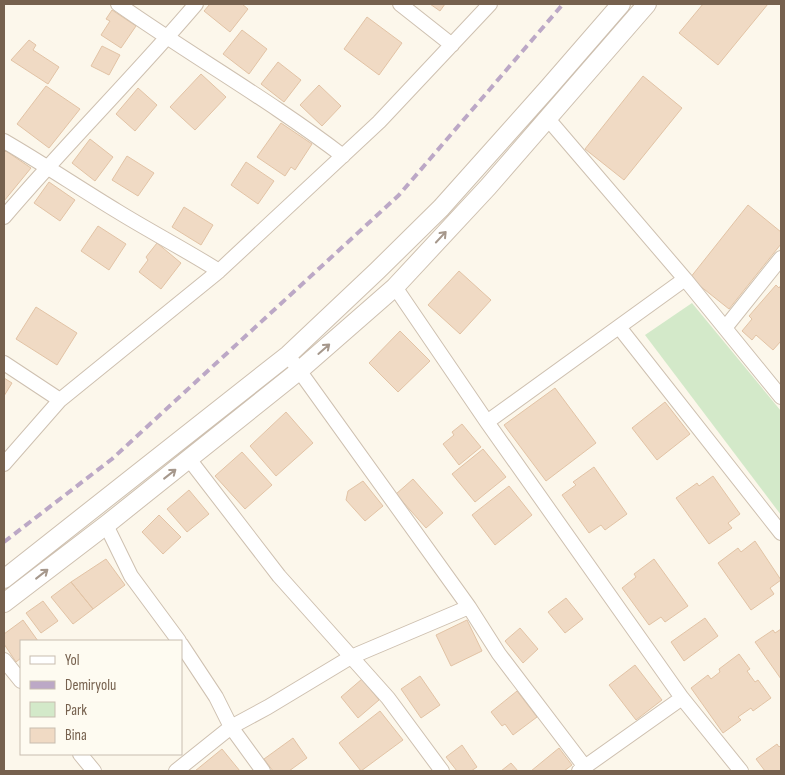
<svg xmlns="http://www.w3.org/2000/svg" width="785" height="775" font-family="'Sofia Sans Condensed',sans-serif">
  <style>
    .green { fill: #d3e9c9 }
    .building { fill: #f0dac4; stroke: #e2c3a5 }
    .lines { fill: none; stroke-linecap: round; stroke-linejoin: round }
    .minor-casing { stroke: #cec0b0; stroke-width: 16 }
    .tertiary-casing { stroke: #cec0b0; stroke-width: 20 }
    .minor { stroke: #fff; stroke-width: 14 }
    .tertiary { stroke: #fff; stroke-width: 18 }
    .rail { stroke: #bca8c6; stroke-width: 4; stroke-dasharray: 8 5; stroke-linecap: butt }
    .oneway { stroke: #a6988c }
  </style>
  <rect width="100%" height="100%" fill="#fcf7eb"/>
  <path class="green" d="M692,303L781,411V515L645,335Z"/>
  <path class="building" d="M210,4H242L248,9L230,32L204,11Z
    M430,4H445L440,11Z
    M703,4H768L718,65L679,33Z
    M112,10L136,26L121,48L101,35L110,21L106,19Z
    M367,17L402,43L379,75L344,49Z
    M242,30L267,49L249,74L223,54Z
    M29,40L36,45L33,50L59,67L48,84L11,60Z
    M102,46L120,55L109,75L91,66Z
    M278,62L301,80L284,102L261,84Z
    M201,74L226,97L195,130L170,107Z
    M643,76L682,108L624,180L585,149Z
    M319,85L341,106L322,126L300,105Z
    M46,86L80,109L49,148L17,124Z
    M138,88L157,105L135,131L116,114Z
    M281,123L312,144L295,170L291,167L285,176L257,157Z
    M90,139L113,157L95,181L72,163Z
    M6,151L31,168L4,201V153Z
    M127,156L154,173L138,196L112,180Z
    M246,162L274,181L258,204L231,185Z
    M49,182L75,200L60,221L34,203Z
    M748,205L781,232V244L729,309L690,278Z
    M184,207L213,225L201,245L172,227Z
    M98,226L126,244L109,270L81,251Z
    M157,243L181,263L161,289L139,272L148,260L146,257Z
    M459,271L491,300L460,334L428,305Z
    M776,285L779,288L781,285V341L773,350L756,335L752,340L742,331L752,319L749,316Z
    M36,307L77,333L57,365L16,339Z
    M400,331L430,361L398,392L369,363Z
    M4,378L12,383L4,396Z
    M555,388L596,443L546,481L504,425Z
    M665,402L690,434L657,460L632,428Z
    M286,412L313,443L276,476L250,446Z
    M462,424L481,447L459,465L443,444L454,435L452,432Z
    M483,449L506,477L475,502L452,474Z
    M242,452L272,485L245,509L215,476Z
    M594,467L627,514L605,530L601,525L589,533L562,495L576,485L573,482Z
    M713,476L740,514L728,523L732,528L709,544L676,498L697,483L699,486Z
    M413,479L443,513L426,528L396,494Z
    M363,481L383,506L365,521L346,500L348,491Z
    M509,486L532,515L495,545L472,515Z
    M189,490L209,514L187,532L167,509Z
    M159,515L181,537L163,554L142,532Z
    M755,541L781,580L770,588L774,594L751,610L718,563L738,548L741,552Z
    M106,559L125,585L93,609L71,582Z
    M654,559L688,606L665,622L661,617L649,625L622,588L636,577L634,574Z
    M71,582L93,609L73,624L51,597Z
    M566,598L583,619L565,633L548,612Z
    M43,601L58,621L41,633L26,613Z
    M705,618L718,636L684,661L671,642Z
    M23,620L38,641H21V658L16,662L4,644V634Z
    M467,620L482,651L451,666L436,635Z
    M520,628L538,649L523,663L505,641Z
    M781,629V679L755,642L773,630L775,633Z
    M739,654L750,669L747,671L755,682L758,680L771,698L753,711L751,708L738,717L741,720L723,733L691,688L708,675L711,679L720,672L719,669Z
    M635,665L662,700L636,720L609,685Z
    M420,676L440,705L421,718L401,689Z
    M362,679L379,700L358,718L341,697Z
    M517,691L537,717L513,735L505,724L502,726L491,712Z
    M380,711L403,740L361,771L339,743Z
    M293,738L307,758L289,771H273L264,759Z
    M777,744L779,747L781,745V771H765L756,759Z
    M462,745L477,767L471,771H457L446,757Z
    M559,748L572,765L564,771H531Z
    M222,749L240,771H195Z
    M511,763L518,771H501Z"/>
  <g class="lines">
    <g class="minor-casing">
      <path id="minor" d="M118,4C192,56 271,101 343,156
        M400,4L452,45
        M548,119L685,279L781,397
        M4,141C42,163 79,188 117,211C151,232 186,250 219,271
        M4,217C66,144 134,77 196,4
        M395,287L487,422L682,698L741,771
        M619,327L781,533
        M725,328L781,258
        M288,355L469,607L499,654L585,767
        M4,363L60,400
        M487,422L685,279
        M189,459L279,576L388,698L442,771
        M4,464L60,400L219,271L379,122L490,4
        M106,525L131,576L179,641
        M181,644L216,697L231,727L263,771
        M4,660L21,681
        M80,754L94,771
        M176,771L231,727L268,707L351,657L469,607
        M579,771L682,698"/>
    </g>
    <g class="tertiary-casing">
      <path id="tertiary" d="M4,579L288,355L377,271L441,208L549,87L621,4
        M4,603L106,525L300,370L395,287L488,187L647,4"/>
    </g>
    <use href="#minor" class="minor"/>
    <use href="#tertiary" class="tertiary"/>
    <path class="rail" d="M4,542L112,459L399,195L563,4"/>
  </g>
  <defs><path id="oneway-shaft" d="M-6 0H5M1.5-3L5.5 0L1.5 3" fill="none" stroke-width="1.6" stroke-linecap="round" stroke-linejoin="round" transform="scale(1.25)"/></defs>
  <g class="oneway">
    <use href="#oneway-shaft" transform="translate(441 237) rotate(-47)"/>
    <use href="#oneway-shaft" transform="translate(324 349) rotate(-41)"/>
    <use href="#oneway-shaft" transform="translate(170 474) rotate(-38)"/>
    <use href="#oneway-shaft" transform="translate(42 574) rotate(-38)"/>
  </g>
  <rect width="785" height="775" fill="none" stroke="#76614e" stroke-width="10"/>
  <rect x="20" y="640" width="162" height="115" fill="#fefbf1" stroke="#c8bdb0"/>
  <rect x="30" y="656" width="25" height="8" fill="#ffffff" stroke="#c8bdb0"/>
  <text x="65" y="665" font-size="15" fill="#76614e">Yol</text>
  <rect x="30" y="681" width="25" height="8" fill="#bca8c6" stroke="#c8bdb0"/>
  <text x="65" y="690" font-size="15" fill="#76614e">Demiryolu</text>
  <rect x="30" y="702" width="25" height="15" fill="#d3e9c9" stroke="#c8bdb0"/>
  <text x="65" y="715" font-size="15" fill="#76614e">Park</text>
  <rect x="30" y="728" width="25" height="15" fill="#f0dac4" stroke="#c8bdb0"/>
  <text x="65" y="740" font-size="15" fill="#76614e">Bina</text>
</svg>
